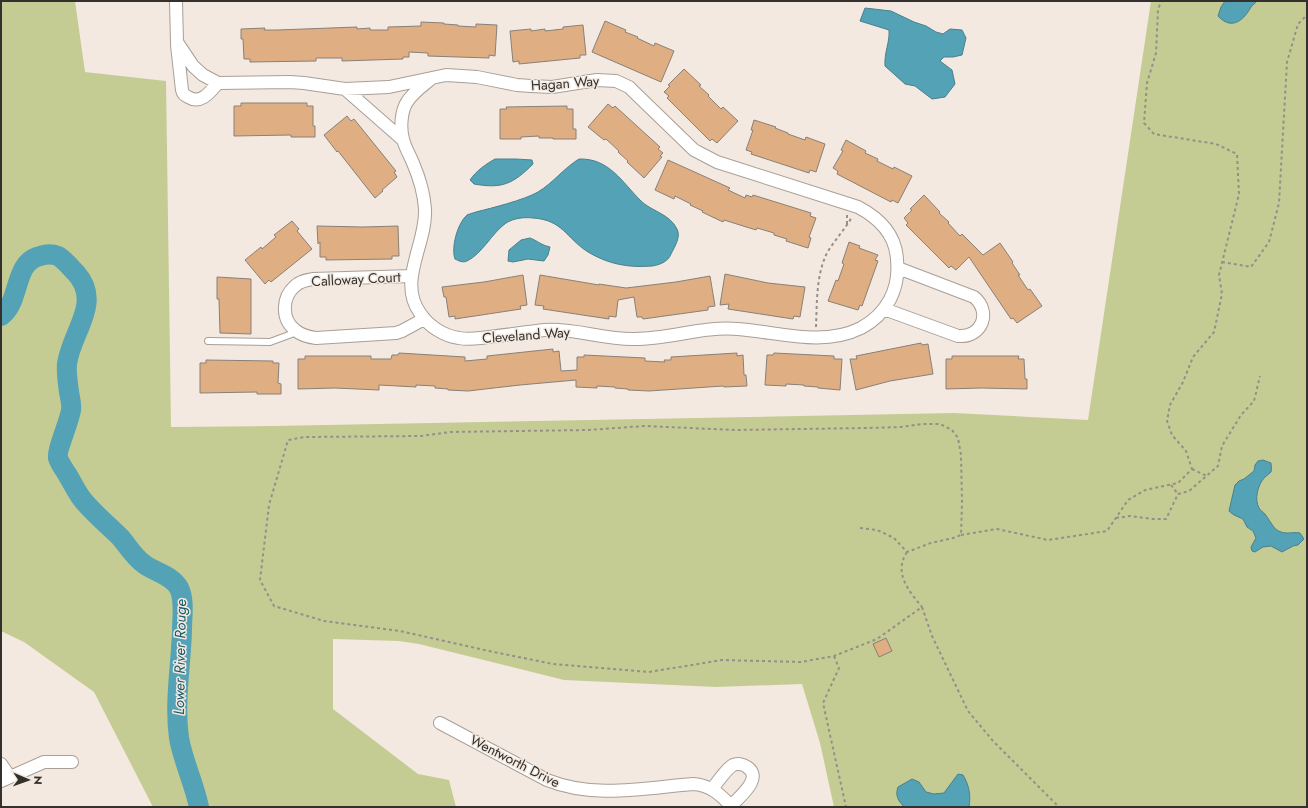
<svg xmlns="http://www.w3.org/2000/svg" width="1308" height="808" font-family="Jost,sans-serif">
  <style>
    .green { fill: #c4cc93 }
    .water { fill: #54a2b6; stroke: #4a808d }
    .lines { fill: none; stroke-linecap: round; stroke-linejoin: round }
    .river { stroke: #54a2b6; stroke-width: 20 }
    .building { fill: #dfae82; stroke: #898078 }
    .lane-casing { stroke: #a89f97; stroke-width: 8 }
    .street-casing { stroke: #a89f97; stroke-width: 14 }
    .path { stroke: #968f89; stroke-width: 2; stroke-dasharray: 3 3; stroke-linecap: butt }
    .lane { stroke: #fff; stroke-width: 6 }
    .street { stroke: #fff; stroke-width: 12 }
    .labels { text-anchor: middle; stroke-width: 3; stroke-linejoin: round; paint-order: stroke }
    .street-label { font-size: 14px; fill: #34302d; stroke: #f3e9e0 }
    .water-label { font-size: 15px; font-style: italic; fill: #1b5b6a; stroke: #f3e9e0 }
  </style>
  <rect width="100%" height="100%" fill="#f3e9e0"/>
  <path class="green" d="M1,1H75L85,72L166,81L171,427L273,426L954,413L1088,420L1151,1H1307V807H834L820,743L802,684L716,687L564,680L419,644L399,641L333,639V709L418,774L449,780L456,807H153L94,692L24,642L1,631Z"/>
  <path class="water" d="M1225,1H1257C1256,3 1252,5 1251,7C1246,16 1237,27 1226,22C1223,21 1220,18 1218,16L1221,7Z
    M865,8L891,11L914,22L926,26L936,32L943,34L950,29L962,30L966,38L962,55L953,57H944L940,61L952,70L955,84L945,97L932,99L915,86L905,84L885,66C884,53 890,42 889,30L860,21Z
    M495,159H516L532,160L533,164C513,184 502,189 474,184L470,180C476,171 486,164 495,159Z
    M579,159C609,158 622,182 641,201C651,211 670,214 677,229C681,237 675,246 671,254C668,262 659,265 652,266C628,268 608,264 588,252C566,238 563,220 533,218C524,217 514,218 506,223C492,233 482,254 467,261C463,263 459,261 455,259C451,248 457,224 467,215C469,214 473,213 476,212C492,208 524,200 538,192C553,183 564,168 579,159Z
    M530,238C538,241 541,245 550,247L548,255L544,261L528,259L513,262L508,261L509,250L521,240Z
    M1263,460L1271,463C1271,465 1272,469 1271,472C1269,474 1266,476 1264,478C1258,485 1254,499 1259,508C1260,510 1263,512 1265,514C1272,523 1274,533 1287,533C1292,533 1295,532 1300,533L1304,539L1298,545L1293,546L1282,552L1271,546L1263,547L1255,552L1252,551L1251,547L1256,538L1253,531L1247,527L1243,519L1234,515L1229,511L1235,485L1239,481L1244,479L1254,471L1255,465L1258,461Z
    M958,774L963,775C969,785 971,795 969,807H904C898,800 895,796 898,787L912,779L919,782L926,792L934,794L944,793Z"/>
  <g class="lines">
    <path class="river" d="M1,316C21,302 13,262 40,256C46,254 53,254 58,256C65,260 71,268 76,273C103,303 71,332 67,364C66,373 68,383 69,392C70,398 72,404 71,410C70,420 56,451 58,458C60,464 64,469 67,474C72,482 76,491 82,499C93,513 107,524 120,537C128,546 134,557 144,564C154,572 172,575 179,588C185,600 182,617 182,630C181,666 174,702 179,738C183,761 194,783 199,807"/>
  </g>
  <path class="building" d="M605,21L626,30L625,32L638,37L637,38L654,46L655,43L674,51L661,82L592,52Z
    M421,22L444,23V24L458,25V26L476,27V24L497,25L495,56L489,55V58L428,56V53L409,52V57H403V59L342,61V58H316V61L250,62V59H244L243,39H241V29L265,28L264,30H277L357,27V29L370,28V30H388V27L421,26Z
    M583,25L586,55H580V58L519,64V61L513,62L510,31L531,29V31L545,29V31L563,29V27Z
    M684,69L701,85L699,86L709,95L708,96L721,109L723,107L738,121L717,143L712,139L710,141L667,98L669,96L664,92L670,86L668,85Z
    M241,103H307V106H313V126H315V137H291V135L234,136V106H241Z
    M608,104L613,108L615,106L660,147L658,149L663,153L660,156L662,157L644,178L627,162L628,161L618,152L619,151L606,139L604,140L588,127Z
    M567,106V109H573V129H576V139H553V138H539V136L521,137V139H500V109H507L506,107Z
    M347,116L351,121L354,119L396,171L394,172L397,177L382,190L383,191L375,198L338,151L337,152L324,135Z
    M754,120L776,127L775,128L788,133V134L805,140L806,137L825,144L816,172L810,170L809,173L751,154L752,152L746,150L753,130H751Z
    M846,140L866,151L865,153L878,159L877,161L893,169L894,167L912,176L898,203L892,200L891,202L837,174L838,171L833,168L843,151L841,150Z
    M668,160L730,188L728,190L745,198L746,195L752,197L753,195L811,213L810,216L816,218L809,237L811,238L808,248L786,241L787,239L774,235V233L757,228L756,230L724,220L723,222L702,212L703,211L690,205L691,204L675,196L674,199L655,190Z
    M924,195L940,212L939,213L949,222L948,223L960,236L962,234L983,255L1000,243L1013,262L1012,263L1020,275H1018L1028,290L1030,289L1042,306L1017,323L1013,318L1011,319L969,257L956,270L951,266L949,268L906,225L908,223L904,218L912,210L910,209Z
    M292,221L299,229L297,231L312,249L271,282L269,280L265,284L245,260L261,247L262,249L276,237L274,235Z
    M317,226L363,227L398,226L399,256H392V259L326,260V257H320V242L318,244Z
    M849,242L860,246L859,248L878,255L875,260L878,261L862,306L860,305L858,310L828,301L836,280L838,281L844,264L842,263Z
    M725,274L768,283L805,287L800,317L794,316L793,319L728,309L729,304L720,305Z
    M523,275L527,305L520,306L521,309L455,319V316L449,317L446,297H444L442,287L484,282Z
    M540,275L599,285V284L626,288L676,282L710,276L715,306L708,307V310L643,319L642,317H637L634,297L618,300L616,317L609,316V319L543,309L544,306L535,305Z
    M217,277L251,279V334L220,333L219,299H217Z
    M921,343L922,345L928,344L933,374L890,381L856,390L850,359H857L856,356Z
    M553,349V352L559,351L561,371L577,370V357H584V355L645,358V361L665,362L664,360H671V357L737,353V356L743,355L744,375H746L747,386L724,387L723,386L649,391L628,390V389L615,388V387L597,386V388L576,387V380L520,385L468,391L448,390V389L435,388V386L416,385V387L379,385V390L335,388L298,389V359H305V356H371V359H391L392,355H398L399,353L465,357V361L487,359V356Z
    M774,353L834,356V359H842L840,390L818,388V387L804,386V385L786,384V386L765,385L767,355H773Z
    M952,356H1019L1018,359H1024L1025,379H1027V389L981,388L946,389V359H952Z
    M206,360L273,361V363H279L278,383L281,384V394H257V392L200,393V363H206Z
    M886,638L892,651L879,657L873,644Z"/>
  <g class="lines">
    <g class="lane-casing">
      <path id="lane" d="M208,341L270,342L297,332"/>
    </g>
    <g class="street-casing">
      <path id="street" d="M176,1L177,42L193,66L203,75L218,83L290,82L304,83L345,89L389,87L446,75L477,77L517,85L531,86L552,87L597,80L616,81L629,87L633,91L694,150L717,162L858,207C879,218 896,235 897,260C900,289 887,314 861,328C823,347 778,332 738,329C703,326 670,339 635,339C604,340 576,328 545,330C526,332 508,335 489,337C479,338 469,340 459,338C444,336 428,326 420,313C397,281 427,244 425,209C424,193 419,177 413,163C410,155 405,148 403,139C400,129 401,111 407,102C413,92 424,85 432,78
        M177,45L182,90C183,94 184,95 188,97C201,105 210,92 218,83
        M345,89L402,139
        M412,276L313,279C307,280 300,281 295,286C282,297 281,319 295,330C301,335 308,337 316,338L396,333L402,331L424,319
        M884,309L958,336C982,338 992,312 974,297L898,268
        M440,723L547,780C594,799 644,788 693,784C710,785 720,794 732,807
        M1,764L10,777
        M1,781L44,762H72
        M712,789C717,783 726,769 733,765C737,763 743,764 747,767C764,778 739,797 731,806"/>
    </g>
    <path class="path" d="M847,224V215
      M1222,262L1251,267L1269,242L1279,203L1287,62L1298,24L1307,15
      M816,327C817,303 816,275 827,253C834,241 845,229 852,217
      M1192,469L1207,476
      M1171,485L1178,494
      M1116,518L1130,516L1153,519H1166L1178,494L1189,491L1218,466L1222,446L1241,415L1254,401L1260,376
      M860,528L877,530L894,538L907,552L931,543L953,538L961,535L962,502L961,455L958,438L952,430L940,424H922L901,427L867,428L735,430L645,426L588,430L450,432L421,436L305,437L288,440L269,505L260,580L274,606L324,621L400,631L489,651L553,664L649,672L722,660L801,662L834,656L877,639L922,607L932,636L968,711L993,741L1059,807
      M961,535L997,529L1048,540L1107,531L1128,500L1145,490L1178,483L1192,469L1186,451L1172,435L1167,421L1170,405L1183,382L1193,357L1214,332L1222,294L1219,275L1239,194L1237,154L1216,144L1154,134L1144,123L1147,83L1156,53L1158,10L1161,1
      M907,552C893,573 909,591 922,607
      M834,656L839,668L823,703L846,807"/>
    <use href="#lane" class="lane"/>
    <use href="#street" class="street"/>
  </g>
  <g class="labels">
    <g class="street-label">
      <text transform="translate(565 83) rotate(-4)" y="5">Hagan Way</text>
      <text transform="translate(356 279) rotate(-3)" y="5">Calloway Court</text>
      <text transform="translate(526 335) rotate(-4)" y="5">Cleveland Way</text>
      <text transform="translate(515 761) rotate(27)" y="5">Wentworth Drive</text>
    </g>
    <g class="water-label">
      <text transform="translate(180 657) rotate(-89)" y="5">Lower River Rouge</text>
    </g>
  </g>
  <rect width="1308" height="808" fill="none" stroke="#34302d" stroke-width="4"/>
  <g transform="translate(28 780) rotate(92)" stroke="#f3e9e0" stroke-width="3" paint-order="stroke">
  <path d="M0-3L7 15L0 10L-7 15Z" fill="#34302d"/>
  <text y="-6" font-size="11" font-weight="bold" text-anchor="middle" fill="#34302d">N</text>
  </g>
</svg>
